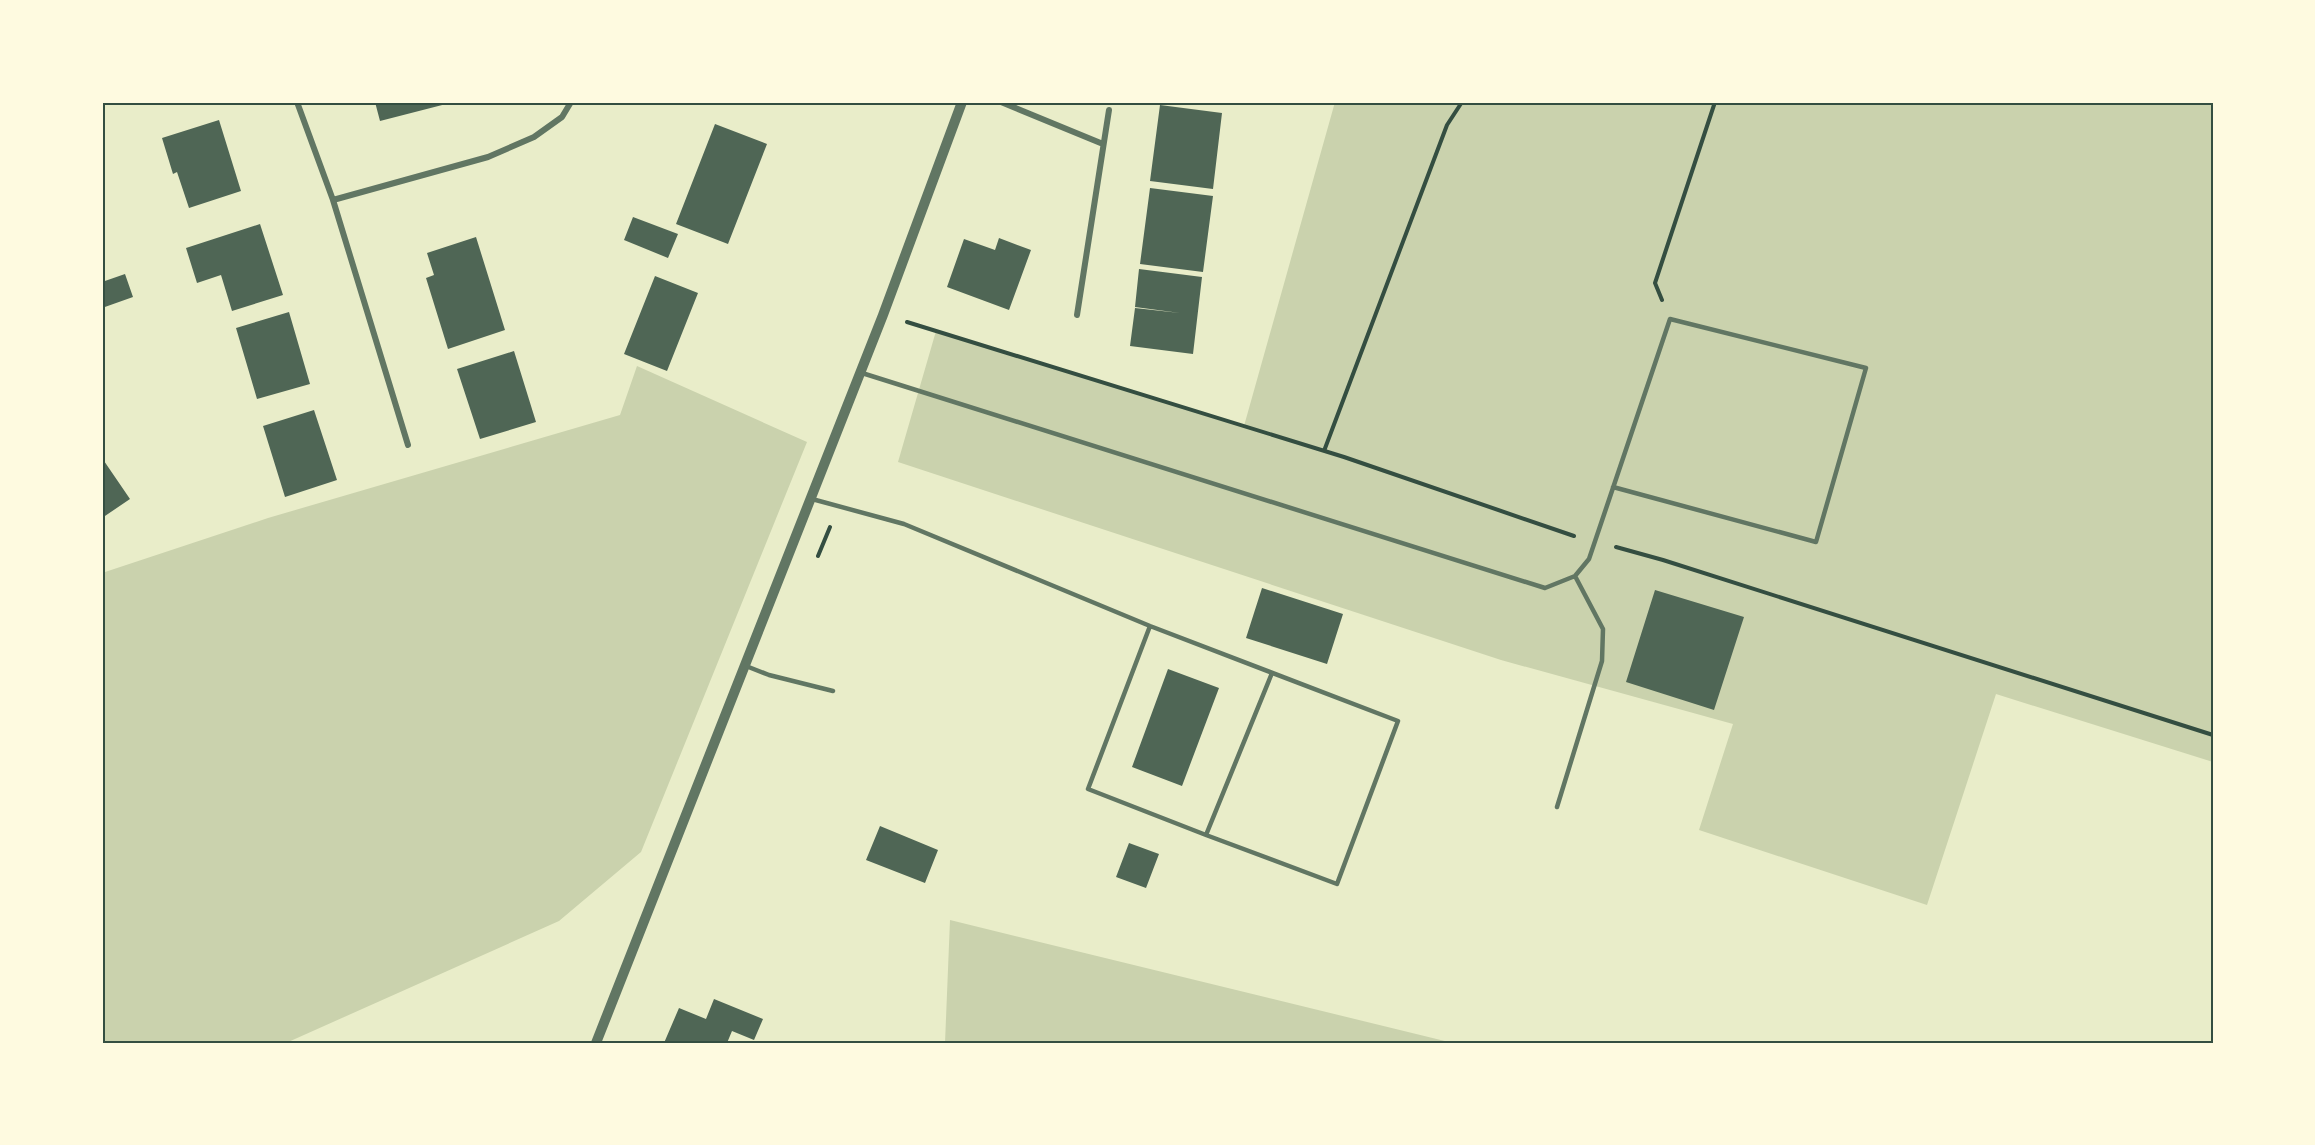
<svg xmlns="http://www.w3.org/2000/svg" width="2315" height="1145" font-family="Rubik,sans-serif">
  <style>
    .green { fill: #cad2ad }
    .building { fill: #4f6655 }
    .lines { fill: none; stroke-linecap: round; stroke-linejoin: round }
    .path { stroke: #344e41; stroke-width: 4 }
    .service { stroke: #617663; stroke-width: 4.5 }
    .minor { stroke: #617663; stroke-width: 6 }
    .tertiary { stroke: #617663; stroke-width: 10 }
    .neatline { fill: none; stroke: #344e41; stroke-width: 2 }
  </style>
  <rect width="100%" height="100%" fill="#e9edc9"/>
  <path class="green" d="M1335,102H2213V762L1996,694L1927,905L1699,830L1733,724L1501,660L898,462L936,331L1244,426Z
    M637,366L807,442L641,852L559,921L286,1043H102V573L268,518L620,415Z
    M950,920L1453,1043H945Z"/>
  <path class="building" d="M375,102H450V103L380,121Z
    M1160,105L1222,113L1213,189L1150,181Z
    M219,120L241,191L189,208L177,172L173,174L162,138Z
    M715,124L767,144L728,244L676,224Z
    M1150,188L1213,196L1203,272L1140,264Z
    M633,217L678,234L668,258L624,240Z
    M260,224L283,295L232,311L221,275L197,283L186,248Z
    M476,237L505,330L448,349L426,278L434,275L427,253Z
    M999,238L1031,250L1009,310L947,287L964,239L995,250Z
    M1139,269L1202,277L1193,354L1130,346L1135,308L1180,313L1135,307Z
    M125,274L133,297L102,308V282Z
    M655,276L698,293L667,371L624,354Z
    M289,312L310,384L257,399L236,328Z
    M514,351L536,422L480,439L457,369Z
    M314,410L337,480L285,497L263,426Z
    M102,458L130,499L102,518Z
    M1262,588L1343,614L1327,664L1246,638Z
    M1655,590L1744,617L1714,710L1626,682Z
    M1168,669L1219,688L1182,786L1132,767Z
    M880,826L938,850L925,883L866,860Z
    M1129,843L1159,854L1146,888L1116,877Z
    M714,999L763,1019L754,1040L732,1031L727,1043H664L679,1008L706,1019Z"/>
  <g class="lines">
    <path class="path" d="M1662,300L1655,283L1715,102
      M907,322L1344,457L1574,536
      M1324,451L1447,125L1462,102
      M1616,547L1663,560L2213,735
      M818,556L830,527"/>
    <path class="service" d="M862,373L1545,588L1575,576L1589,559L1670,319L1866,368L1816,542L1613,487
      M812,499L904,524L1150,626L1398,721L1337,884L1206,835L1272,673
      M1150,626L1088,789L1206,835
      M746,666L769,675L833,691
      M1557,807L1602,661L1603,629L1575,576"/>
    <path class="minor" d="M297,102L333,200L408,445
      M1001,102L1103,144
      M333,200L488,157L534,137L562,117L571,102
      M1077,315L1109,110"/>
    <path class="tertiary" d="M596,1043L883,315L962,102"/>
  </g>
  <rect width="2315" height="1145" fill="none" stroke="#fefae0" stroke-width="207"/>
  <rect x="104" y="104" width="2108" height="938" class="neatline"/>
</svg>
